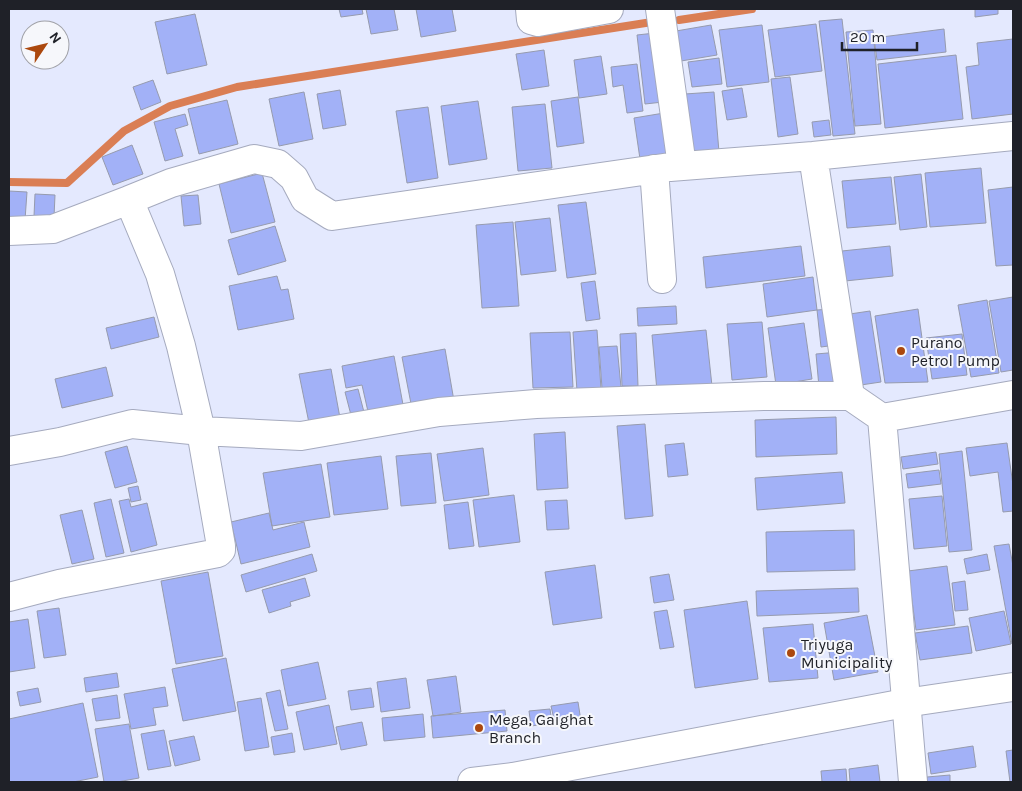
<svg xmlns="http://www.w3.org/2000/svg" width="1022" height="791" font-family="Karla,sans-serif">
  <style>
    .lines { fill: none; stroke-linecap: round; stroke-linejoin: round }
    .stream { stroke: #da7e54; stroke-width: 8 }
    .building { fill: #a2b1f7; stroke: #969bae }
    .minor-casing { stroke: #a5aabe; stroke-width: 30 }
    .major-casing { stroke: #a5aabe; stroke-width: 30 }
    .minor { stroke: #fff; stroke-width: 28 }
    .major { stroke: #fff; stroke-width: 28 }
    .poi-dot { fill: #ab480e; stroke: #f6f7fb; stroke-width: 2 }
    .labels { text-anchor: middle; stroke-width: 4; stroke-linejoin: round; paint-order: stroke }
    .poi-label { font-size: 16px; fill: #1f2128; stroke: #f6f7fb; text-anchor: start }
  </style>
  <rect width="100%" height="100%" fill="#e4e9fe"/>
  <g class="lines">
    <path class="stream" d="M679,20L752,9
      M9,182L67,183L124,131L170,106L237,87L652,22"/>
  </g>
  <path class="building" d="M339,9H362L363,14L341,17Z
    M366,9H394L398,30L371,34Z
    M416,9H452L456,31L421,37Z
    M975,9H998V14L975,17Z
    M195,14L207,65L167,74L155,22Z
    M842,19L855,134L833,136L819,21Z
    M816,24L822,71L775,77L768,30Z
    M711,25L717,55L681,61L676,31Z
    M762,25L769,82L727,87L719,30Z
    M944,29L946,52L877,60L874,38Z
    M873,30L881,124L855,126L846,32Z
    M655,33L663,102L645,104L637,35Z
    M1013,39V114L972,119L966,67L979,65L977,43Z
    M544,50L549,86L522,90L516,54Z
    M956,55L963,119L885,128L878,64Z
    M601,56L607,94L579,98L574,60Z
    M719,58L722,84L692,87L688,62Z
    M637,64L643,111L627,113L623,85L613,87L611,67Z
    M790,77L798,134L778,137L771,79Z
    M153,80L161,102L141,110L133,87Z
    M742,88L747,117L727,120L722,91Z
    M340,90L346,125L323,129L317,94Z
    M304,92L313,139L279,146L269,99Z
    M714,92L719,152L690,154L685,94Z
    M578,97L584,143L557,147L551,101Z
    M227,100L238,144L199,154L188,109Z
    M478,101L487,159L449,165L441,106Z
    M545,104L552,168L518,171L512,107Z
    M428,107L438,178L407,183L396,111Z
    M664,113L671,154L640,159L634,118Z
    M185,114L188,125L175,129L183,156L165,161L154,122Z
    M829,120L831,135L814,137L812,122Z
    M132,145L143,174L113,185L102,157Z
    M981,168L986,223L930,227L925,173Z
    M262,173L275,222L231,233L219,184Z
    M921,174L927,227L900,230L894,177Z
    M891,177L896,224L847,228L842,181Z
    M1013,187V265L996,266L988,190Z
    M9,191L27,192L25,220L9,219Z
    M35,194L55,195L54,217L34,216Z
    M198,195L201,224L184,226L181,196Z
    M586,202L596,274L567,278L558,205Z
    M550,218L556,271L521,275L515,222Z
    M513,222L519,306L482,308L476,225Z
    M275,226L286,261L238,275L228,240Z
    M801,246L805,276L706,288L703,257Z
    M890,246L893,276L845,281L842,251Z
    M277,276L281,290L288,289L294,319L238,330L229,286Z
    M813,277L817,310L767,317L763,284Z
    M595,281L600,319L586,321L581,283Z
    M1013,297V370L1001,372L989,301Z
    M987,300L999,373L971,377L958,305Z
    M676,306L677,324L638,326L637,308Z
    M831,309L836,345L821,347L817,310Z
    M918,309L928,382L885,383L875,316Z
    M870,311L881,382L854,386L843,315Z
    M154,317L159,337L111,349L106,328Z
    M762,322L767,377L732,380L727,324Z
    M804,323L812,379L776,385L768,328Z
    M597,330L601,389L577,391L573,332Z
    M706,330L712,386L657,391L652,335Z
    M570,332L573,387L533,388L530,333Z
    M636,333L638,386H622L620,334Z
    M962,334L967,375L932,379L926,338Z
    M617,346L621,387L602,388L599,347Z
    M445,349L454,401L412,409L402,357Z
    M839,352L842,385L819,387L816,354Z
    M394,356L404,410L369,416L362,385L346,388L342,366Z
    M106,367L113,396L62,408L55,379Z
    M331,369L340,418L309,423L299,374Z
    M358,389L365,416L352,419L345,392Z
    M836,417L837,454L756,457L755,420Z
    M645,424L653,516L625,519L617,426Z
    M565,432L568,488L537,490L534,434Z
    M684,443L688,475L668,477L665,445Z
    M1007,443L1013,485V511L1003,512L998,472L970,476L966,448Z
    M127,446L137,482L115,488L105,452Z
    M483,448L489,495L444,501L437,454Z
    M962,451L972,550L949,552L939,454Z
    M936,452L938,464L903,469L901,457Z
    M431,453L436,503L401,506L396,456Z
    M381,456L388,509L334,515L327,463Z
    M321,464L330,517L272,526L263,473Z
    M939,470L941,484L908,488L906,474Z
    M842,472L845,503L757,510L755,478Z
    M138,486L141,500L131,502L128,488Z
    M514,495L520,542L479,547L473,500Z
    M942,496L947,546L914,549L909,499Z
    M111,499L124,553L106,557L94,503Z
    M129,499L131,507L147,503L157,545L131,552L119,501Z
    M567,500L569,529L547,530L545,501Z
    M468,502L474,546L449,549L444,505Z
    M82,510L94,559L72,564L60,515Z
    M269,513L273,530L304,522L310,547L241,564L231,522Z
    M854,530L855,570L767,572L766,532Z
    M1009,544L1013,566V644H1012L994,546Z
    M312,554L317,571L246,592L241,575Z
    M987,554L990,570L967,574L964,559Z
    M595,565L602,618L553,625L545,572Z
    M947,566L955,625L916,630L908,571Z
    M208,572L223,656L176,664L161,581Z
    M669,574L674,600L654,603L650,577Z
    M305,578L310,596L290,602L291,606L269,613L262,590Z
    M965,581L968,610L955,611L952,583Z
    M858,588L859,612L757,616L756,591Z
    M747,601L758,679L695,688L684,610Z
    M59,608L66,655L44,658L37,611Z
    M667,610L674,647L660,649L654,612Z
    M1004,611L1011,644L976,651L969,618Z
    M867,615L878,672L834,680L824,623Z
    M28,619L35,668L9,672V622Z
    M813,624L818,678L769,682L763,628Z
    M968,626L972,653L920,660L915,633Z
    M226,658L236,711L183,721L172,669Z
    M318,662L326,699L288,706L281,670Z
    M117,673L119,687L86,692L84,678Z
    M456,676L461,712L433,716L427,680Z
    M406,678L410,708L381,712L377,682Z
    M165,687L168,706L153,708L156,725L131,729L124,694Z
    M38,688L41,702L20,706L17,692Z
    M371,688L374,707L351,710L348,691Z
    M280,690L288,729L275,731L266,693Z
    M117,695L120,718L96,721L92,699Z
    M261,698L269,747L245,751L237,702Z
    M578,702L581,721L555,724L551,706Z
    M83,703L98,777L73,782H9V719Z
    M329,705L337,744L304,750L296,712Z
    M550,709L552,723L531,726L529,711Z
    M505,710L507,731L433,738L431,716Z
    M423,714L425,737L384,741L382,718Z
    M362,722L367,745L341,750L336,727Z
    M129,724L139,778L117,782H104L95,729Z
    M164,730L171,766L148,770L141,734Z
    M292,733L295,752L274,755L271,737Z
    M194,736L200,760L175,766L169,741Z
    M973,746L976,767L931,774L928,753Z
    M1013,750V782H1010L1006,751Z
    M878,765L880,782H850L849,769Z
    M846,769L847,782H822L821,771Z
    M950,775V782H927V777Z"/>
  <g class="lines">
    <g class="minor-casing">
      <path id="minor" d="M530,9L531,20L538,22L609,9
        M660,9L682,166
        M813,156L850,396
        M654,169L662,279
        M129,200L171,183L254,159L278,164L294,178L305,199L332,216L670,167L813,156L1013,136
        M9,231L53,229L129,200L160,274L181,346L201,431L221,546V550L218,553L59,584L9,597
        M9,451L60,442L132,424L201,431L301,436L439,412L536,404L764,396H850L882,418
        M913,782L882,418L1013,395"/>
    </g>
    <g class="major-casing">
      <path id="major" d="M472,782L513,777L905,703L1013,687"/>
    </g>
    <use href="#minor" class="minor"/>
    <use href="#major" class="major"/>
  </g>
  <g class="poi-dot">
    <circle cx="901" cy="351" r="5"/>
    <circle cx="791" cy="653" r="5"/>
    <circle cx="479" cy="728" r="5"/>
  </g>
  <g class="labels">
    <g class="poi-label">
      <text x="911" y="348">Purano<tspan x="911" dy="18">Petrol Pump</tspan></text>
      <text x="801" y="650">Triyuga<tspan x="801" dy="18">Municipality</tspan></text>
      <text x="489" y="725">Mega, Gaighat<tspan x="489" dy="18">Branch</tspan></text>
    </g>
  </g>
  <rect width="1022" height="791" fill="none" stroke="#1f2128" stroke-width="20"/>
  <g transform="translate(45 45) rotate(55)"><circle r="24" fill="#f6f7fb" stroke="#a0a1a7"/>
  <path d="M0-4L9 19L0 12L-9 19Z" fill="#ab480e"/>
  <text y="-8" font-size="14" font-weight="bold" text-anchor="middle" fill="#1f2128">N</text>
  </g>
  <path d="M842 42v8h75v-8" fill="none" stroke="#1f2128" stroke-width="2.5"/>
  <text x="850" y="42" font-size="15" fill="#1f2128" stroke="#f6f7fb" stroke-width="4" paint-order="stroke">20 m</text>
</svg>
